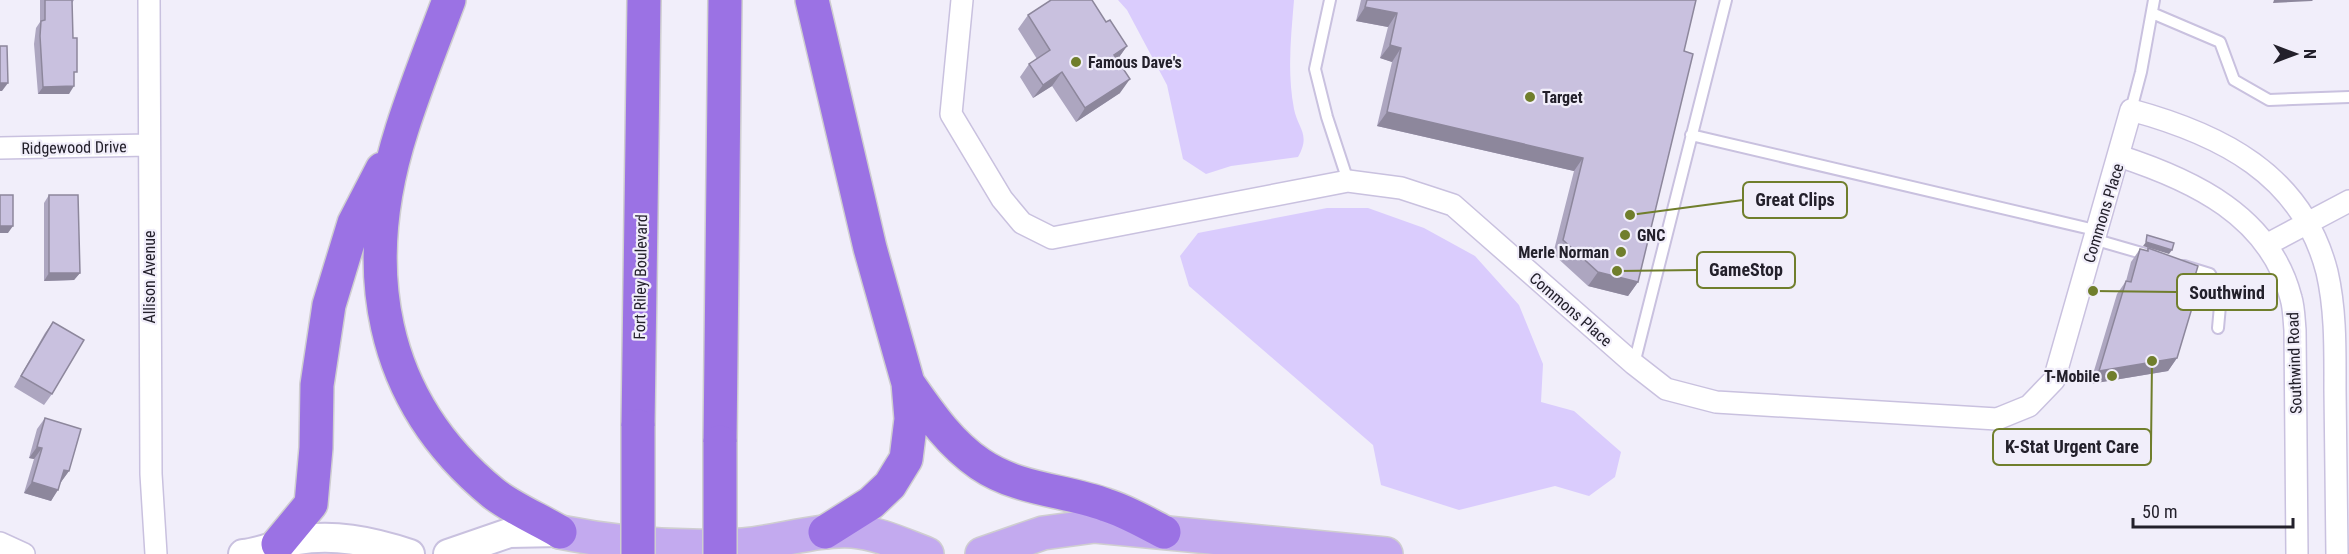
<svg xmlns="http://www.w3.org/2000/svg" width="2349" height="554" font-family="'Roboto Condensed',sans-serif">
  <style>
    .green { fill: #daccfd }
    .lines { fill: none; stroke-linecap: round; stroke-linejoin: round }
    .lane-casing { stroke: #c9c1df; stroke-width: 14 }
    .street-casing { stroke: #c9c1df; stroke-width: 24 }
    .secondary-casing { stroke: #c9c1df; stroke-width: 32 }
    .primary-casing { stroke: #cfced0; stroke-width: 36 }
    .highway-casing { stroke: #cfced0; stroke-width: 36 }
    .lane { stroke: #fff; stroke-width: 10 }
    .street { stroke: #fff; stroke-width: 21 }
    .secondary { stroke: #fff; stroke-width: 28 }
    .primary { stroke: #c3aaef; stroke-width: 33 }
    .highway { stroke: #9b72e4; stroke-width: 33 }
    .highway-bridge-casing { stroke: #cfced0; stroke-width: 36; stroke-linecap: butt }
    .highway-bridge { stroke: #9b72e4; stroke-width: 33 }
    .wall { fill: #ada6c0 }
    .shaded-wall { fill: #8d879c }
    .building { fill: #c9c1df; stroke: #8d879c; stroke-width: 1.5 }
    .poi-dot { fill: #707e2c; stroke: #f1eefa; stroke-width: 2 }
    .labels { text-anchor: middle; stroke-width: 4.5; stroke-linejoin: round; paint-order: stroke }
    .poi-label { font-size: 16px; font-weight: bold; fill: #23202b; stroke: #f1eefa; text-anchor: start }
    .street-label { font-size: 16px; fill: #23202b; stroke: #f1eefa }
    .leader { fill: none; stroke: #707e2c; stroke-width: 2 }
    .callout-dot { fill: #707e2c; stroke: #f1eefa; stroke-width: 2 }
    .callout { fill: #f1eefa; stroke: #707e2c; stroke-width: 2 }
    .callout-label { font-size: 18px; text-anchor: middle; font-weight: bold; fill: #23202b }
  </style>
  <rect width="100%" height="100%" fill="#f1eefa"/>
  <path class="green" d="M1118,0H1294C1291,37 1287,72 1294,109C1298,129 1311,134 1298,157L1231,166L1206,174L1183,159L1167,85L1127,10Z
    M1327,208H1368L1424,228L1475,256L1519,305L1543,364L1541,402L1574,411L1621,452L1615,477L1589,496L1555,486L1459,510L1381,485L1373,445L1189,286L1180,256L1198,233Z"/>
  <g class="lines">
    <g class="lane-casing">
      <path id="lane" d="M1330,0L1315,69L1327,117L1348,181
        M2152,13L2220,42L2234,80L2269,100L2349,97
        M2131,110L2141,72L2154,0
        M1691,135L2095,230
        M2093,239L2152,256
        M2184,266L2210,274L2221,295L2218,328
        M1634,364L1726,0"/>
    </g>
    <g class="street-casing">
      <path id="street" d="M149,0L151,474L156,554
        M962,0L951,114L1002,199L1022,223L1052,238L1348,181L1401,188L1453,205L1634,364L1666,389L1716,402L1997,419L2029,406L2054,380L2131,110C2220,134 2302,174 2327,272C2336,311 2335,351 2335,390C2336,445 2336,499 2337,554
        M0,148L148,145
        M2119,156C2193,180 2270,216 2291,298C2294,308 2294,320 2295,330L2297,554
        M2266,245L2349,201
        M0,543L24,554"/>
    </g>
    <g class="secondary-casing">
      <path id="secondary" d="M243,554C259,553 276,545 292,541C332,533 371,541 410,554
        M448,554L509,533L560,532"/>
    </g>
    <g class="primary-casing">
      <path id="primary" d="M560,532C620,544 681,549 743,545C779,542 816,529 852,531C878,533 903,545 927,554
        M982,554L1043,533L1095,526L1386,554"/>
    </g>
    <g class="highway-casing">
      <path id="highway" d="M449,0C433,43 416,85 402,129C358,266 377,398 493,493C510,507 540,520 560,532
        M812,0L870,248L908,383L911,419L906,459L890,485L871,503L825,532
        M908,383C929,413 949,443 980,464C1018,490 1065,490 1106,505C1126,511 1146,523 1164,532
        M638,426L644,0
        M720,442L725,0
        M278,544L311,504L316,448L317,385L329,305L354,223L382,169"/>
    </g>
    <use href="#lane" class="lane"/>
    <use href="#street" class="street"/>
    <use href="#secondary" class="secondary"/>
    <use href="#primary" class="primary"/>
    <use href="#highway" class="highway"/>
    <g class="highway-bridge-casing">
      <path id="highway-bridge" d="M720,442V554
        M638,554V426"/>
    </g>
    <use href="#highway-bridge" class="highway-bridge"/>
  </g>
  <path class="wall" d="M40,0H74L72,3L74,76L69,94H38L34,44L36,28L40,22Z
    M1361,0H1696L1684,51L1638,282L1628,296L1588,286L1553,254L1574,171L1377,126L1392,62L1380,58L1388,27L1356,21Z
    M1028,15L1106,22L1127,46L1117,60L1120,93L1076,122L1052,86L1033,98L1020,77L1029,64L1037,59L1018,29Z
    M49,195L80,273L74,280L44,281V203Z
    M2148,248L2195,276L2177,358L2168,371L2090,384L2117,294L2126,281L2131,262L2140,249L2146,251Z
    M53,322L52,394L44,405L14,387L45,333Z
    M45,418L69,471L61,482L51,501L24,493L34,459L29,458L37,429Z"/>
  <path class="shaded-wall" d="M2274,0H2313L2312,1L2273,3Z
    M1365,7L1397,13L1388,27L1356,21Z
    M1390,45L1401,48L1392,62L1380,58Z
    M1127,46L1117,60L1114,55Z
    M1062,72L1052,86L1033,98L1043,85Z
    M1130,79L1120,93L1076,122L1085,108Z
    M0,83H8L2,91H0Z
    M74,86L69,94H38L43,87Z
    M1387,112L1583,158L1574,171L1377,126Z
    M0,226H13L8,233H0Z
    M2146,242L2172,250L2169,254L2143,246Z
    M1598,272L1638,282L1628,296L1588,286Z
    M49,273H80L74,280L44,281Z
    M2177,358L2168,371L2090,384L2099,371Z
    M37,447L42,448L34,459L29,458Z
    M64,470L69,471L61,482L57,481Z
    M32,482L58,490L51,501L24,493Z"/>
  <path class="building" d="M45,0H72L73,38H77V72H74V86L43,87L40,36L41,21L45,20Z
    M1051,0H1092L1106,22L1110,20L1127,46L1114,55L1130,79L1085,108L1062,72L1043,85L1029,64L1050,50L1028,15Z
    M1367,0H1696L1684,51L1693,54L1638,282L1598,272L1563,240L1583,158L1387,112L1401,48L1390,45L1397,13L1365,7Z
    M0,46H7L8,83H0Z
    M0,195H13V226H0Z
    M49,195H78L80,273H49Z
    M2147,235L2174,243L2172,250L2146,242Z
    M2148,248L2198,266L2195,276L2201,278L2177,358L2099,371L2126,281L2131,282L2140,249L2148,251Z
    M53,322L84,340L52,394L21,376Z
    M45,418L81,429L69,471L64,470L58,490L32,482L42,448L37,447Z"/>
  <g class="poi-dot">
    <circle cx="1076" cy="62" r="6"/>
    <circle cx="1530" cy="97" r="6"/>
    <circle cx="1625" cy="235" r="6"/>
    <circle cx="1621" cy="252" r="6"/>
    <circle cx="2112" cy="376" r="6"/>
  </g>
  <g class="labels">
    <g class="poi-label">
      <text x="1088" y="68">Famous Dave's</text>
      <text x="1542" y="103">Target</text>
      <text x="1637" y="241">GNC</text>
      <text x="1609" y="258" text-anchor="end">Merle Norman</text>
      <text x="2100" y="382" text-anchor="end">T-Mobile</text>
    </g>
    <g class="street-label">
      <text transform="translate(74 147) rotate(-1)" y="6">Ridgewood Drive</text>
      <text transform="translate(2103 213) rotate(-73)" y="6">Commons Place</text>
      <text transform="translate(149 277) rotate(-90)" y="6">Allison Avenue</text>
      <text transform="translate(640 277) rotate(-89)" y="6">Fort Riley Boulevard</text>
      <text transform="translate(1571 309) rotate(41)" y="6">Commons Place</text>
      <text transform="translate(2294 363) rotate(-92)" y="6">Southwind Road</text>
    </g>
  </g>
  <path class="leader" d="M1630 215L1743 200M1617 271L1697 270M2093 291L2177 292M2152 361L2151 447"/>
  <g class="callout-dot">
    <circle cx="1630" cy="215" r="6"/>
    <circle cx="1617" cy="271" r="6"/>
    <circle cx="2093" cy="291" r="6"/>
    <circle cx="2152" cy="361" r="6"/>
  </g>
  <g class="callout">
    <rect x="1743" y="182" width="104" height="36" rx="6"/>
    <rect x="1697" y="252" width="98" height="36" rx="6"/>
    <rect x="2177" y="274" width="100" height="36" rx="6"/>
    <rect x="1993" y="429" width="158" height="36" rx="6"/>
  </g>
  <g class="callout-label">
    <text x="1795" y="206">Great Clips</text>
    <text x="1746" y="276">GameStop</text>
    <text x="2227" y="299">Southwind</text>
    <text x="2072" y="453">K-Stat Urgent Care</text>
  </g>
  <g transform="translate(2295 54) rotate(90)" stroke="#f1eefa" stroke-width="4.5" paint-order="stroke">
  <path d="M0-4.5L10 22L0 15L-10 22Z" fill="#23202b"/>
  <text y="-9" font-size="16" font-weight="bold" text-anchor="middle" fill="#23202b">N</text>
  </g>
  <path d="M2133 518v9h160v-9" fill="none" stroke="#23202b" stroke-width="3"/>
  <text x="2142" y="518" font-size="18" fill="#23202b" stroke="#f1eefa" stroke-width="4.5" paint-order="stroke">50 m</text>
</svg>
